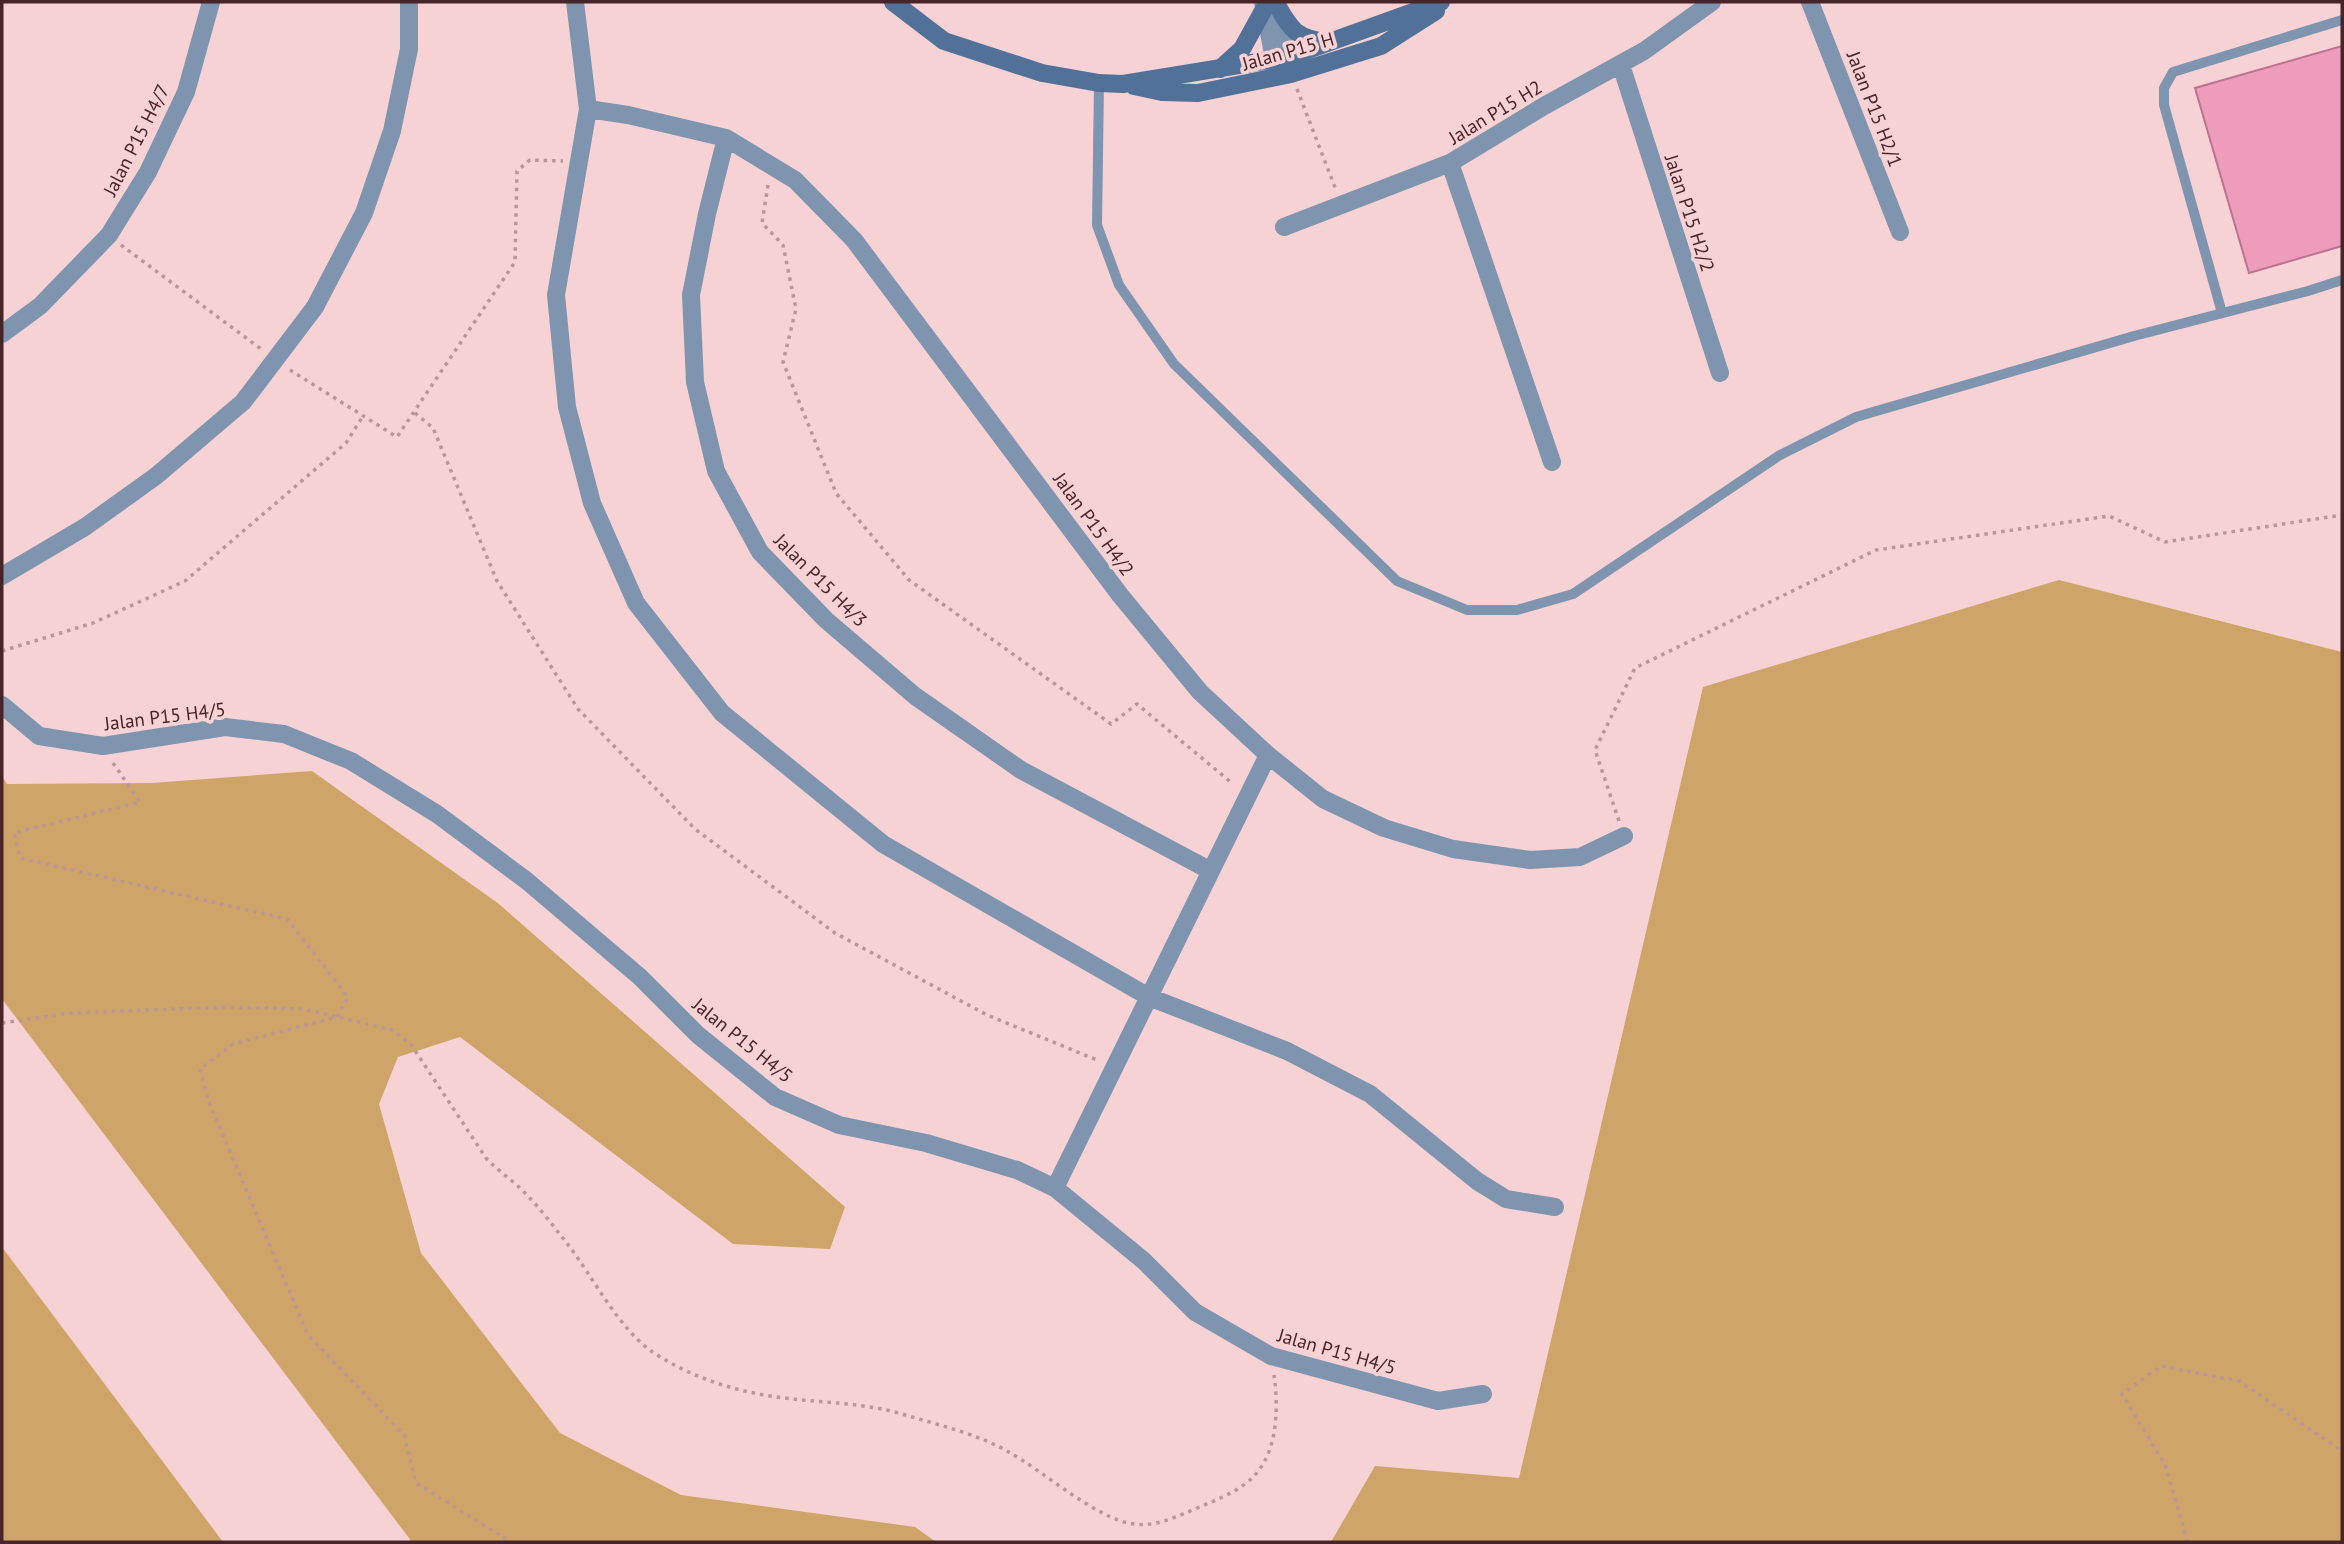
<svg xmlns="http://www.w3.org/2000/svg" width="2344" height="1544" font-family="'PT Sans',sans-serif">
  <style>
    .green { fill: #cfa469 }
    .building { fill: #ed9cbc; stroke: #be7191; stroke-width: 2 }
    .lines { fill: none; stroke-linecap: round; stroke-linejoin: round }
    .path { stroke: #ba9699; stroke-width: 3.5; stroke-dasharray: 3.5 5; stroke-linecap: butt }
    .lane { stroke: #7f95af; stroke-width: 10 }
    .street { stroke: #7f95af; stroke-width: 18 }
    .secondary { stroke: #527198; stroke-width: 18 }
    .labels { text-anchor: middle; stroke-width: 7; stroke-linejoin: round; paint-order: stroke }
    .street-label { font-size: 19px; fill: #462427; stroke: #f7d2d4 }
  </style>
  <rect width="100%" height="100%" fill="#f7d2d4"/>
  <path class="green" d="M2059,580L2342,652V1542H1331L1375,1466L1519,1478L1703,687Z
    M312,771L499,904L845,1207L830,1249L733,1244L460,1037L398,1057L379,1104L421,1253L560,1433L681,1495L915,1527L936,1542H412L2,999V776L7,784L152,783Z
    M2,1247L223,1542H2Z"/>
  <path class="building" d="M2342,46V246L2249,273L2195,88Z"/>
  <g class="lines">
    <path class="path" d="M1297,89L1336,190
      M768,185L762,223L783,245L796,309L783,362L836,493L909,580L1111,724L1137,704L1233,784
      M121,245L261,349
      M290,370L397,437L515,262L517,171L530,160L563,161
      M415,413L433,428L497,581L578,709L695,829L835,933L987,1015L1097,1060
      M2,651L93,623L185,581L346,443L363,416
      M113,763L140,802L14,833L20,858L287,919L348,997L337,1017L233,1044L200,1069L208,1100L308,1335L404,1435L416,1483L511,1542
      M1619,821L1595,750L1635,668L1876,550L2109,516L2165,542L2342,515
      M2,1023L72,1013L227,1007L303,1009L392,1030L410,1043L486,1158C499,1172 514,1181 525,1193C540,1208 553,1226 566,1242C592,1275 619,1330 654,1353C691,1377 733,1391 777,1397C819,1403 861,1402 902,1414C938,1425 975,1433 1007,1451C1041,1469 1097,1520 1134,1524C1156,1527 1175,1517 1195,1509C1213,1501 1231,1495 1246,1483C1278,1460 1279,1410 1274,1375
      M2188,1542L2165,1465L2122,1394L2161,1366L2239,1381L2342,1451"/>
    <path class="lane" d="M1099,83L1097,225L1119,285L1174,364L1397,581L1467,610H1517L1573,594L1780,455L1856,417L2134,336L2308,291L2342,280
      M2222,313L2164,105V88L2173,72L2342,20"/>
    <path class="street" d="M575,2L588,109L556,295L567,407L592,503L636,603L722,713L883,844L1149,997L1287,1051L1370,1094L1477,1181L1506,1199L1555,1207
      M1263,2L1277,74
      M1810,2L1900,232
      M1279,9L1290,71
      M1621,65L1720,373
      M588,109L628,115L726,138L795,180L854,240L1120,595L1200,692L1268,755L1323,799L1384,828L1453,849L1530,860L1580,857L1624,836
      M726,138L707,214L691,295L695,382L716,471L760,552L826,620L915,696L1021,770L1211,871
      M1450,163L1552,462
      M1284,227L1450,163L1544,106L1644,51L1712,2
      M2,334L40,306L109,235L148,172L186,92L211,2
      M2,576L85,527L156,476L243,402L315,307L364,213L392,131L409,49V2
      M2,705L39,736L103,746L225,727L284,734L351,761L437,814L527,881L640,977L698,1035L775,1097L839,1125L926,1143L1017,1170L1055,1188L1144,1261L1195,1312L1271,1356L1438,1401L1483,1394
      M1055,1188L1268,755"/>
    <path class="secondary" d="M893,2L944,41L1042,73L1099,83L1123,84L1288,57L1441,2
      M1278,7C1292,31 1297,38 1326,42
      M1220,69L1242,49L1264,9
      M1134,86L1162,92L1198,93L1291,74L1381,46L1436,11"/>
  </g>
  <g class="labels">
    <g class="street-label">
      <text transform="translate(1288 51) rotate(-16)" y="7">Jalan P15 H</text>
      <text transform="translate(1875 109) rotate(69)" y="7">Jalan P15 H2/1</text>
      <text transform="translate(1495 112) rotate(-31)" y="7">Jalan P15 H2</text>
      <text transform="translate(136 140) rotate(-63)" y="7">Jalan P15 H4/7</text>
      <text transform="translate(1690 213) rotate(72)" y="7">Jalan P15 H2/2</text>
      <text transform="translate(1094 524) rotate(54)" y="7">Jalan P15 H4/2</text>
      <text transform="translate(821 580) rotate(45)" y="7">Jalan P15 H4/3</text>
      <text transform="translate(165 716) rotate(-7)" y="7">Jalan P15 H4/5</text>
      <text transform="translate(743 1040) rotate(39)" y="7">Jalan P15 H4/5</text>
      <text transform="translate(1337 1351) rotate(16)" y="7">Jalan P15 H4/5</text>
    </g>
  </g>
  <rect width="2344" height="1544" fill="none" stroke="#462427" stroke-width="7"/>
</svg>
